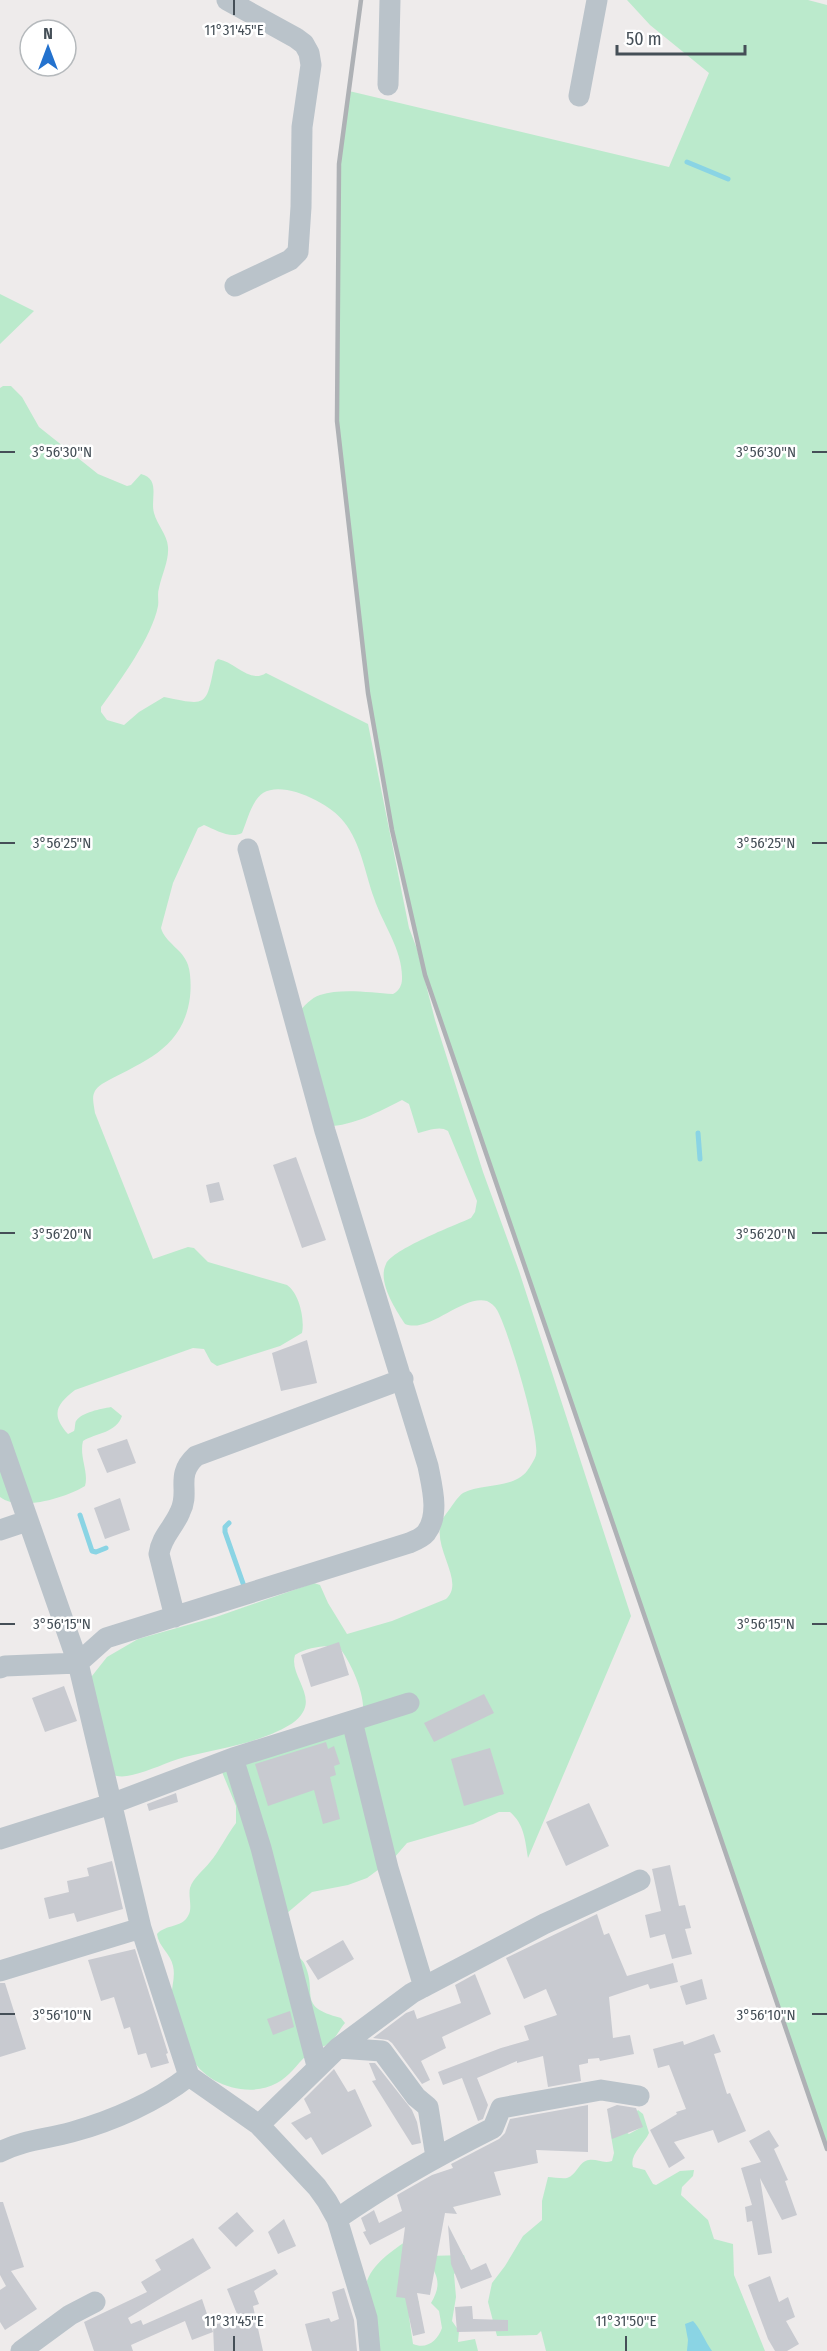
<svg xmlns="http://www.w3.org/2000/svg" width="827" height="2351" font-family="'Fira Sans Condensed',sans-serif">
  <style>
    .green { fill: #bbeacc }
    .water { fill: #8ad4e4 }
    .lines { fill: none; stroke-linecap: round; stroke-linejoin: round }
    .stream { stroke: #8ad4e4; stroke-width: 5 }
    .building { fill: #c8cad0 }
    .minor { stroke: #bac3ca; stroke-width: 21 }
    .rail { stroke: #aeb1b5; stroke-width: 4.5 }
    .ticks { fill: none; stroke: #454f57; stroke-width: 2 }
    .ticks-label { font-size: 15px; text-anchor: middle; fill: #454f57; stroke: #fff; stroke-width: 5; stroke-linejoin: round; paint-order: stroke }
  </style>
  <rect width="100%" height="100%" fill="#eeebeb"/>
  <path class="green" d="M627,0H808L827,5V2149L425,975L392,830L368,693L337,421L339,164L349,91L669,167L709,73L650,25Z
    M0,294L34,311L0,344Z
    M3,386H11L22,397L39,427L98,474L127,486L131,485L141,474C161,479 150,499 154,513C157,525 167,534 168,547C169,561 162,574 159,588C157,594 159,600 158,606C152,637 120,681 101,707V712L107,720L124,725L139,712L164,697C208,706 206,707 215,662L218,659C235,662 250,684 266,673L368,724L409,928L417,949L435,1020L483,1172L519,1271L631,1616L528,1858C525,1839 524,1824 510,1812H499L473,1824L407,1843L394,1858L367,1878L348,1885L312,1892L280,1919C283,1928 285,1942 290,1950C294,1955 301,1957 304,1963C319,1994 295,2006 341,2018L345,2023C340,2029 336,2037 331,2042C324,2047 314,2050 307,2055C296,2065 290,2076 277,2083C249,2099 203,2085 190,2054C184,2041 173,2016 172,2002C170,1990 176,1978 173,1966C171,1954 158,1946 157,1934C166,1924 182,1928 188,1916C193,1908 188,1897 190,1888C193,1878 204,1870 210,1862C220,1850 226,1836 236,1823V1806L222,1772L363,1712C365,1694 351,1662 339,1647C325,1645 308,1647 295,1655C289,1674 314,1693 303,1712C298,1721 287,1727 278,1731C249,1745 215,1749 185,1757C167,1762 150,1771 132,1775C124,1777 117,1777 110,1774L88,1681L107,1657L138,1639L216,1617L314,1583L320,1585L328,1603L347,1634L392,1621L446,1599C468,1580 424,1541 446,1514C451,1508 457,1497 463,1493C482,1483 513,1489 527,1471C530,1467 535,1459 536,1455C540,1436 508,1329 497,1310C495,1306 491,1303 487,1301C463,1294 429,1334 405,1324C396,1310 377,1282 386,1264C393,1249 453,1226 471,1218L475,1212L477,1201L448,1131C440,1125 427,1131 418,1133L409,1104L402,1100C378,1112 352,1127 325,1126L298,1013C304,1006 311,998 320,995C342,988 371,993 393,994C399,991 402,985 402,979C403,950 383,925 374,898C365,873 361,843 344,822C331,804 284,780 263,793C252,800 247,821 242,833C230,839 216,830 204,825L198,828L173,883L161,928C165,943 183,949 188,965C191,974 191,988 190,997C183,1050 143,1061 102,1084C90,1092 93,1100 95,1113L153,1259L188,1247L194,1248L208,1262L287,1285C299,1293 305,1319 302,1333L280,1346L217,1366L211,1362L204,1349L193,1348L75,1390C57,1404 50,1414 68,1434L74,1431C75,1430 75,1422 76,1421C82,1412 101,1409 111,1407L122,1416C116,1433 96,1433 83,1441C79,1457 89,1472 85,1486C65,1498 19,1512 0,1497V388Z
    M638,2110L643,2114L649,2133C644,2144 629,2155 633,2167L645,2170L653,2184L656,2185L680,2171L694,2170L693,2176L682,2187L681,2195L708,2220L714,2239L733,2244L734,2275L765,2351H546L541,2331L537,2335L497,2336L488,2302L492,2283L505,2266L523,2236L542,2220V2201L548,2177C553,2177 562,2179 567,2178C577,2175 579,2161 589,2160C598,2159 603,2164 612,2161L614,2153L610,2130L616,2126L629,2134L640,2128L635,2113Z
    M413,2236L409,2289L419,2302L409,2317L413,2344C427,2350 438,2340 442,2328L439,2311L431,2303C440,2288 440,2278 429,2263V2256L464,2255L467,2264L454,2274L456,2297L452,2321L459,2331L458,2342L475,2339L478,2351H376L367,2281C375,2260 396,2249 413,2236Z"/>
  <path class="water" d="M693,2321C699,2326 706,2343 712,2351H687L688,2340L685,2324Z"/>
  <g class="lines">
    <path class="stream" d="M687,162L728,179
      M698,1133L700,1159
      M80,1515L92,1551L96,1552L106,1548
      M229,1523L225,1527V1532L245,1589"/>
  </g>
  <path class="building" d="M296,1157L326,1240L302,1248L273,1165Z
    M219,1182L224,1200L210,1203L206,1185Z
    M307,1340L317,1383L281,1391L272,1353Z
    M127,1439L136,1463L107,1473L97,1449Z
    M120,1498L130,1530L105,1539L94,1508Z
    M339,1642L349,1675L311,1687L301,1655Z
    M64,1686L77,1721L45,1732L32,1698Z
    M484,1694L494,1713L434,1742L424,1723Z
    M326,1742L328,1749L334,1746L340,1764L334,1766L336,1775L330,1777L340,1819L323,1824L314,1790L268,1806L255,1764Z
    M490,1748L504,1794L464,1806L451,1759Z
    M176,1793L178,1802L149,1811L147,1804Z
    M589,1803L609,1846L566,1866L546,1822Z
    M112,1861L123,1909L77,1922L74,1913L49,1919L44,1898L69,1892L67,1881L89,1876L87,1868Z
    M670,1865L679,1906L685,1905L691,1928L685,1929L692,1954L672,1959L665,1934L650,1938L645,1915L661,1911L652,1869Z
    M597,1914L604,1935L609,1933L627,1976L673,1963L678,1982L650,1989L648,1984L609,1997L613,2038L630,2035L634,2054L600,2061L599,2058L588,2059V2063L579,2065L581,2081L548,2087L543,2056L517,2063V2061L477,2078L488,2105L483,2119L478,2121L462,2078L443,2085L438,2072L501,2048L529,2040L524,2026L557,2015L546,1989L524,1999L506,1958Z
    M343,1940L354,1959L318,1980L306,1961Z
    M135,1949L168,2053L166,2054L169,2063L151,2068L146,2053L138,2055L130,2027L124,2029L114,1997L101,2001L88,1960Z
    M475,1974L491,2014L442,2037L446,2048L421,2061L430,2080L422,2084L392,2043L388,2040L373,2038L406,2013L414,2010L417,2019L461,2003L455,1985Z
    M702,1979L707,1999L686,2005L680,1986Z
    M0,1983H5L26,2049L0,2057Z
    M290,2011L294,2027L273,2035L267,2019Z
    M714,2034L721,2052L714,2054L727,2094L730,2093L746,2131L718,2143L713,2130L674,2142L685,2158L669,2168L650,2130L677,2114L676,2112L686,2109L669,2065L658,2068L653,2049L683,2041L684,2045Z
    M369,2063H375L412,2110L417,2122L421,2143L412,2145L372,2081L376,2080Z
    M334,2069L348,2092L355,2089L372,2126L322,2155L311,2137L306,2140L291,2123L311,2113L304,2099Z
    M588,2105V2152L536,2150L538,2163L494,2172L501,2195L453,2207L457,2214L445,2213L430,2295L417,2293L425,2333L413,2336L405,2298L396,2297L405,2227L370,2245L363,2232L366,2231L361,2218L374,2210L379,2223L402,2211L397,2195L432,2175L453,2168L451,2164L499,2139L505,2133L510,2119Z
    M617,2105L636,2108L643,2127L612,2139L607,2109Z
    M769,2130L779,2146L774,2149L788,2180L785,2181L797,2215L782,2220L760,2178L772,2253L758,2255L752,2221L747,2222L745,2207L752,2205L741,2168L761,2162L749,2141Z
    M0,2202H3L24,2267L11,2271L37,2309L5,2330L0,2322V2290L6,2286L0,2275Z
    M237,2212L254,2231L236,2247L218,2228Z
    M284,2219L296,2246L278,2254L268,2232Z
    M448,2225L471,2270L486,2263L492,2277L461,2289L451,2264Z
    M193,2238L211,2268L128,2318L131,2324L141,2320L143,2325L202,2299L213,2332L192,2340L185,2321L131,2345L133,2351H94L84,2322L147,2292L141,2282L161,2270L155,2260Z
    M275,2269L278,2274L254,2291L259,2304L253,2306L263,2351H214L213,2325L239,2319L227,2289Z
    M770,2276L779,2302L788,2297L795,2317L786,2321L799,2344L787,2351H775L768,2339L748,2285Z
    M344,2288L354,2320L357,2351H312L305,2324L329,2318L331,2322L339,2319L332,2292Z
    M472,2306L473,2319L508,2320V2331L457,2332L455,2307Z"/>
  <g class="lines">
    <path class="minor" d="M227,0L296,38L304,44L309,53L311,65L302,127L301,207L298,252L290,260L235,286
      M388,85L390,0
      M579,96L597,0
      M0,1440L78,1663L141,1928L189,2076L259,2125L317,2187L327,2201L337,2219L367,2318L370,2351
      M0,1530L27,1521
      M175,1617L159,1554C161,1537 174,1527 180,1512C191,1491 174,1476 196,1456L403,1379
      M0,1668L5,1666L78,1663L106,1638L409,1543C414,1541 422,1538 426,1533C440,1515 432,1487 428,1466L325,1131L248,849
      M352,1721L388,1868L424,1987
      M233,1758L409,1703
      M0,1839L111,1804L233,1758L261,1848L317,2066
      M0,1971L141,1928
      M338,2048L382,2051L416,2097L428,2107L436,2157
      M259,2125L338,2048L412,1993L544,1924L640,1880
      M0,2152C23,2140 47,2139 72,2132C112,2121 156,2102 189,2076
      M337,2219C387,2184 439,2155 493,2128L501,2108L601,2090L639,2096
      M21,2351L70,2315L95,2302"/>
    <path class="rail" d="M361,0L339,164L337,421L368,693L392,830L425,975L827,2149"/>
  </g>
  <path class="ticks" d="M234,0V15M0,452H15M812,452H827M0,843H15M812,843H827M0,1233H15M812,1233H827M0,1624H15M812,1624H827M0,2014H15M812,2014H827M234,2336V2351M626,2336V2351"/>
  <g class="ticks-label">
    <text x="234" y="35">11°31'45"E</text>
    <text x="62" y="457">3°56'30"N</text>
    <text x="766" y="457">3°56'30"N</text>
    <text x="62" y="848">3°56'25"N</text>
    <text x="766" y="848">3°56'25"N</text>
    <text x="62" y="1239">3°56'20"N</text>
    <text x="766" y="1239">3°56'20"N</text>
    <text x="62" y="1629">3°56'15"N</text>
    <text x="766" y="1629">3°56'15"N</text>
    <text x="62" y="2020">3°56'10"N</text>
    <text x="766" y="2020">3°56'10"N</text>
    <text x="234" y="2326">11°31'45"E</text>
    <text x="626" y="2326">11°31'50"E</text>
  </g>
  <g transform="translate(48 48)"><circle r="28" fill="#ffffff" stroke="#b5b9bc" stroke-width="1.5"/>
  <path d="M0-4.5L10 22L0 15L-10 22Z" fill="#2472ce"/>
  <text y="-9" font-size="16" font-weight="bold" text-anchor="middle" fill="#454f57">N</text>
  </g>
  <path d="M617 45v9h128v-9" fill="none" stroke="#454f57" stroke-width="3"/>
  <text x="626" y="45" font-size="18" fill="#454f57" stroke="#ffffff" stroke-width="4.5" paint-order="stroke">50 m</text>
</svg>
